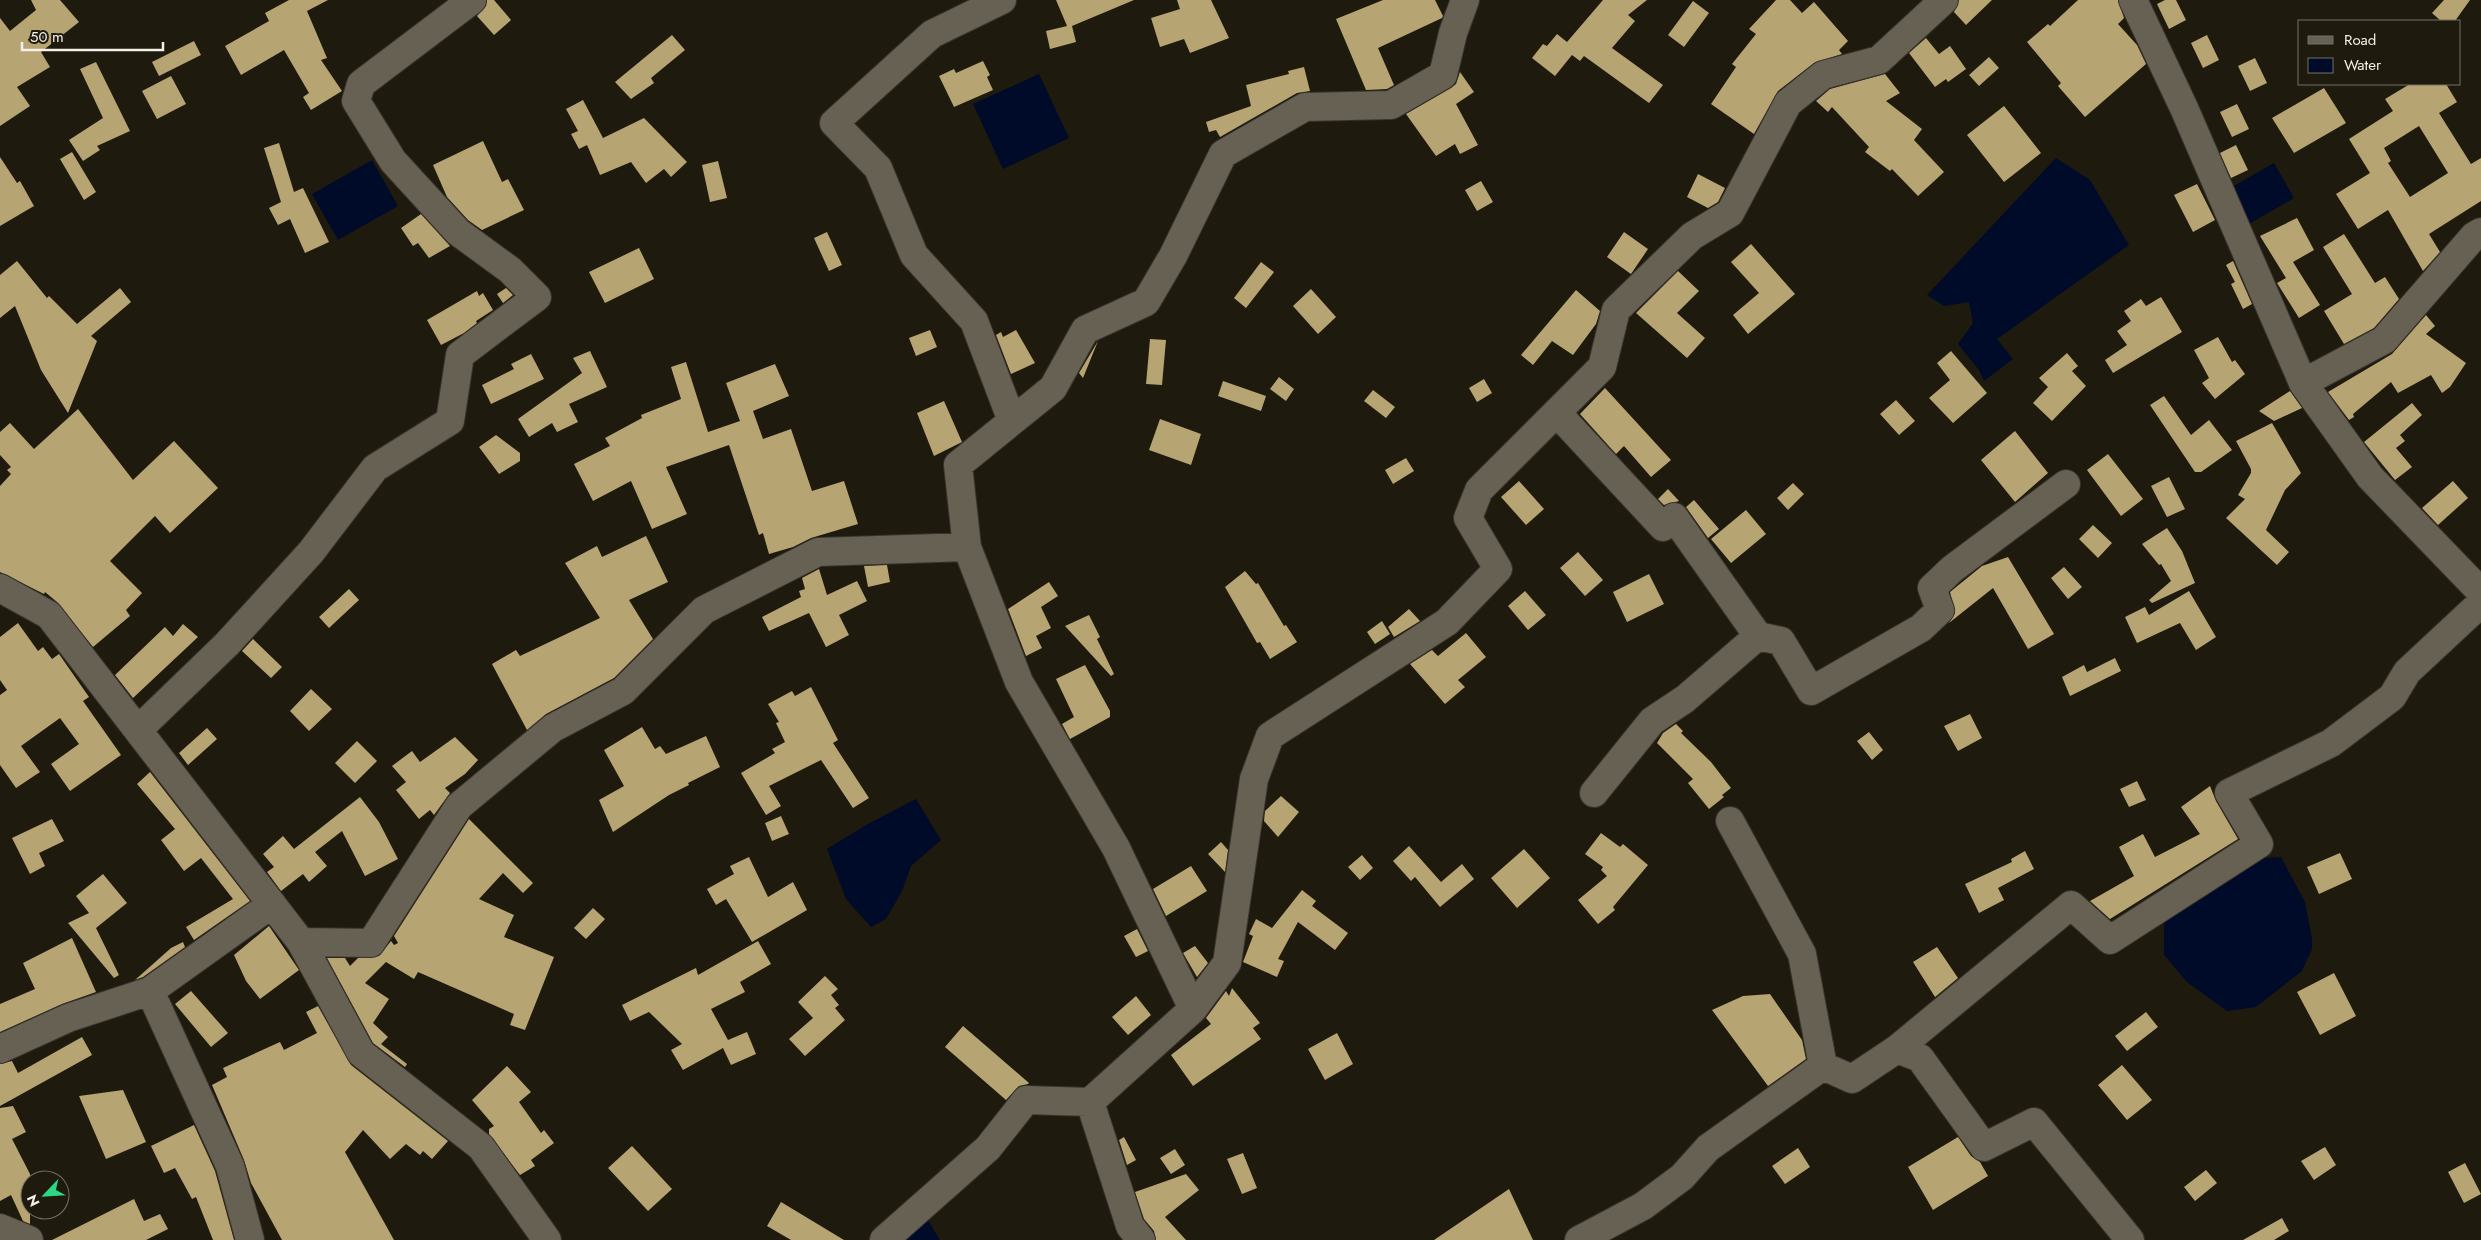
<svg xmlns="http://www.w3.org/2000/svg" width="2481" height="1240" font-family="Jost,sans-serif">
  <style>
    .water { fill: #000a29 }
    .building { fill: #b7a473; fill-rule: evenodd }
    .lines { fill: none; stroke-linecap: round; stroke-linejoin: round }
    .minor-casing { stroke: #38342e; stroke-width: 30 }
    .minor { stroke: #666153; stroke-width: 28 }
  </style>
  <rect width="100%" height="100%" fill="#1f1a0e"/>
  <path class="water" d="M1039,74L1069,138L1003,169L973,104Z
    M2056,158L2090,180L2129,245L1997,339L2013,359L1984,381L1979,370L1958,344L1973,323L1969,302L1944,306L1927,295Z
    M372,160L398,206L338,240L312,194Z
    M2274,163L2294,198L2247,225L2227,190Z
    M916,799L941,840L911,866L902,891L886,919L871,927L846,899L827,849L866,825Z
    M2281,857L2305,902L2312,939V949L2302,971L2256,1007L2227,1011L2187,982L2164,955V923L2189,895L2251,859Z
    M926,1217L940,1240H901Z"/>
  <path class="building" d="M31,0H60L79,22L41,52L50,67L17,87L30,106L0,126V18L10,31L36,10Z
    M289,0H328L307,11L327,58L321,60L342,91L311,110L303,97L309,93L284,50L241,75L225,46L269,21L265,13Z
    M487,0H494L511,20L494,35L477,16L486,6Z
    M1056,0H1134L1072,26L1076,42L1050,49L1046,31L1067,26Z
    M1177,0H1211L1229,38L1190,53L1184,39L1160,47L1151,18L1180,9Z
    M1383,0H1435L1443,16L1442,18L1378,48L1394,85L1387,89L1366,90L1336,19Z
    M1603,0H1647L1628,15L1635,21L1612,48L1663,85L1649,103L1584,56L1580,61L1572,55L1555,76L1532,58L1543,44L1547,46L1557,34L1567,42Z
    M1776,0H1790L1802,13L1814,2L1848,41L1839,50L1842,54L1814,63L1778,91L1754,134L1711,104L1736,67L1732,64L1756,34L1749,29Z
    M1959,0H1992L1966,25L1954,12Z
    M2078,0H2118L2124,18L2118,24L2137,45L2146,64L2085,117L2058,86L2061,83L2027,42L2048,24L2050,26Z
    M2165,0H2176L2186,20L2169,29L2157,4Z
    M2444,0H2470L2455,21H2441L2432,13Z
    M1693,1L1709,13L1684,47L1668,35Z
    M672,35L685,50L651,78L654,83L631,99L615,82Z
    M2207,35L2219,60L2203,68L2191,43Z
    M1926,38L1939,54L1950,46L1966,69L1948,82L1946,79L1935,87L1909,53Z
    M194,41L201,55L159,76L152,62Z
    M1989,57L1999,68L1979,86L1969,75Z
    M2255,58L2267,83L2250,91L2238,66Z
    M983,61L990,75L987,77L993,90L954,107L939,76L954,69L956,73Z
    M96,62L130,131L97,146L100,150L83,161L69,140L103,118L80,69Z
    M1304,67L1310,91L1297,93L1220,137L1216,130L1209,132L1206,122L1251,106L1246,85L1289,74L1288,71Z
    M1460,72L1474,92L1456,104L1478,145L1460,154L1455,144L1436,156L1406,114L1451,88L1456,84Z
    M1885,74L1900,93L1886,101L1922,129L1914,140L1944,172L1918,196L1892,169L1890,171L1865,152L1869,147L1832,107L1828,112L1816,101L1830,89Z
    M171,76L186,104L157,119L142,91Z
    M2410,84H2446L2457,102L2439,113L2471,164L2481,158V201L2429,234L2440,252L2423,271L2388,210L2358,229L2336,194L2370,173L2349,139L2393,111L2385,99ZM2419,126L2448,173L2410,197L2388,163L2391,161L2384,148Z
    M2324,88L2346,123L2294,153L2272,118Z
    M583,100L603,138L644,118L687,162L671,177L664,169L646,183L631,162L600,175L587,145L579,149L571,134L578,131L566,109Z
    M2237,104L2249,129L2232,137L2220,112Z
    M2004,106L2041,153L2004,182L1967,135Z
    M483,141L502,182L508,179L524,210L482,230L468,220L447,197L433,165Z
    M279,143L294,192L303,188L329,242L305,253L290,219L278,225L269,208L281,202L264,148Z
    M2236,145L2248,170L2231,178L2220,153Z
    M72,152L96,192L84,200L60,159Z
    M0,157L17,183L20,181L34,206L0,226Z
    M718,161L727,198L710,202L702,165Z
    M1698,174L1725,188L1718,202L1708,208L1687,197Z
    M1481,181L1493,202L1477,211L1465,190Z
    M2197,184L2215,220L2193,232L2174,195Z
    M421,214L450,246L429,258L418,243L413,246L401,228Z
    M2297,218L2314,250L2293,262L2320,305L2299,318L2277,283L2286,278L2260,236Z
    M827,232L842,265L829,271L814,238Z
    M1624,232L1648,249L1631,274L1607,257Z
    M2344,234L2375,283L2385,277L2399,299L2374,328L2344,344L2324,311L2352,294L2323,247Z
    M1751,244L1795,294L1748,334L1733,315L1759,293L1731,262Z
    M639,248L654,279L605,303L589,272Z
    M17,261L47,298L49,296L77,324L120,288L131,302L91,336L97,341L68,413L41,370L15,306L0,318V275Z
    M2233,261L2252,304L2243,309L2231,284L2235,282L2226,265Z
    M1261,262L1274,272L1246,308L1234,298Z
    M1678,271L1699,291L1677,313L1705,338L1687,358L1636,313Z
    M506,288L513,295L503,303L497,294Z
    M1311,289L1336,317L1318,334L1293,306Z
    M1576,290L1600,311L1596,324L1573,355L1552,341L1533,365L1521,355Z
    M477,291L479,296L483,293L493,310L476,321L477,323L464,333L441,345L427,320Z
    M2161,297L2182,332L2113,373L2105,360L2127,345L2117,331L2131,321L2124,311L2141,299L2146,306Z
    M2426,315L2435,326L2426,334L2466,363L2450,387L2442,393L2431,375L2398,393L2391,382L2353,414L2354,417L2349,420L2328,392L2392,354Z
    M930,330L937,347L916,356L909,338Z
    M1016,330L1035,363L1011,374L996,335L1001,332L1003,337Z
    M2218,337L2232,362L2235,360L2245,374L2215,399L2202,383L2209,378L2194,350Z
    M1150,339L1166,340L1162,385L1146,384Z
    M1098,341L1083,378L1079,373Z
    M590,351L607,387L569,404L578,422L557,432L552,423L529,437L518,419L582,373L573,358Z
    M1951,351L1987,393L1953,423L1929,398L1950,380L1937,363Z
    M2067,353L2078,366L2072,371L2086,386L2052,421L2033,403L2048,387L2039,378Z
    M531,354L544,379L491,404L482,385L514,369L511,364Z
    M686,362L708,432L740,421L726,383L775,364L789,396L753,411L763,439L791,429L812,491L844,481L858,524L811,538L793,547L769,554L763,533L759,535L729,445L666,467L687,514L652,529L631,481L593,501L574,464L610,446L605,438L642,418L641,415L681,399L671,367Z
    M1279,377L1294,389L1286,401L1270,389Z
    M1484,379L1492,393L1477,402L1469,388Z
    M1223,381L1266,396L1261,411L1218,396Z
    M1605,388L1671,460L1651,477L1624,446L1616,454L1580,414Z
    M1373,390L1395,407L1386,418L1364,401Z
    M2290,391L2302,408L2274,421L2259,411Z
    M2164,396L2191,435L2209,420L2232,450L2201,472H2195L2150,405Z
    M1896,400L1915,421L1899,435L1880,414Z
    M944,401L962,442L934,456L917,413Z
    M2412,403L2422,415L2400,435L2405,441L2396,448L2412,467L2395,480L2364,442Z
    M78,409L133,480L174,441L218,488L170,533L155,516L110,561L142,593L126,610L130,616L93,647L57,602L45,592L44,594L0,572V486L11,474L7,470L11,467L0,455V432L10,423L34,449Z
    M1160,419L1201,434L1191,465L1149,450Z
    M2272,423L2301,473L2285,490L2266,530L2289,552L2277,565L2226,518L2245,499L2238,495L2251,473V469L2236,441Z
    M2015,431L2048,473L2015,502L1981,460Z
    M496,435L520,453V461L499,474L479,447Z
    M2108,454L2143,499L2121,516L2087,470Z
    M1406,458L1414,471L1393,484L1385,470Z
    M2169,477L2185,509L2167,517L2151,486Z
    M1519,481L1544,509L1526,525L1501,497Z
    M2453,481L2468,498L2438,525L2422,508Z
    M1793,483L1804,494L1788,510L1777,498Z
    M1668,489L1679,501L1664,505L1658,499Z
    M1694,500L1719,529L1708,538L1686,507Z
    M1746,510L1766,534L1731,563L1711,539Z
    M2093,525L2112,543L2098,558L2079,539Z
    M2167,528L2182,551L2195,583L2152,603L2149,600L2171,581L2161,564L2159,565L2142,544Z
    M646,536L668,582L629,600L653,639L614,678L546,714L527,730L492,664L516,650L520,656L600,618L565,563L597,546L602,557Z
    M1578,552L1603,580L1585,596L1560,568Z
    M2008,557L2054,634L2028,649L1993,588L1949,623L1955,613L1950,592L1982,566Z
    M887,565L890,582L868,587L864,566Z
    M2064,567L2082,587L2068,599L2051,578Z
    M819,569L827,595L857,581L867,601L839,615L849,635L826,647L809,613L769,631L762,617L801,597L799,591L805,589L802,578Z
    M1245,571L1256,584L1258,583L1284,626L1286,625L1297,642L1270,659L1260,642L1257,643L1225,587Z
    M1649,574L1664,604L1627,622L1613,592Z
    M1049,582L1058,596L1041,607L1051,628L1036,636L1042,648L1026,656L1008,609Z
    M349,589L359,600L329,628L319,617Z
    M1525,591L1546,615L1528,630L1508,606Z
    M2189,591L2216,637L2196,650L2180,623L2137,643L2125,617L2145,607L2149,615Z
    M1409,609L1420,621L1394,637L1388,627Z
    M1089,615L1100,637L1097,639L1114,674L1111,676L1065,626Z
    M1382,621L1390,634L1375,644L1367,632Z
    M18,623L38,651L43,647L52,659L59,654L89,697L83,701L121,755L70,791L51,764L79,744L60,718L21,746L40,772L16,788L0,765V695L7,690L0,680V637Z
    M183,624L198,637L133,698L115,675L165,627L173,636Z
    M1466,633L1486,657L1458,680L1465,687L1445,704L1410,664L1432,650L1438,656Z
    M253,639L282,667L271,678L242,651Z
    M2115,658L2121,671L2070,696L2062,677L2084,665L2087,672Z
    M1085,665L1110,711V717L1070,739L1062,724L1074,717L1056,679Z
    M811,687L838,740L833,743L869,798L853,808L821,760L769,786L781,806L766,815L741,773L775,753L772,749L785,742L776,723L779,722L768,704L792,691L795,696Z
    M311,689L332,709L309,731L290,711Z
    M1970,714L1982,738L1958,751L1944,726Z
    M1676,724L1683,731L1681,733L1711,762L1731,788L1722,795L1724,797L1709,809L1688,783L1693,779L1657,743L1663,733Z
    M642,727L655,749L660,746L666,754L706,736L720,767L688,783L689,785L669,795L613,832L599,800L624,786L604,750Z
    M207,728L217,739L188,765L179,753Z
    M1869,732L1883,750L1872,760L1857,741Z
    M455,737L478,760L465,774L445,788L450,793L434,815L430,810L419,819L396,790L406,782L392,766L412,751L420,762Z
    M357,741L377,761L355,783L335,763Z
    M150,772L250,901L194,940L186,927L233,899L201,858L184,871L161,840L175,829L137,784Z
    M2137,781L2146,800L2129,807L2120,789Z
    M2210,786L2216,801L2238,839L2110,919L2090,901L2134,876L2119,847L2143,834L2155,857L2200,834L2181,807Z
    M1281,796L1299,812L1278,837L1264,821L1265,811Z
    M360,797L379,822L398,859L365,876L342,831L315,852L327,866L309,882L303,874L281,891L267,872L274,867L263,854L283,836L294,849Z
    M781,816L789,834L772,841L765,823Z
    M52,819L64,841L39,853L45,866L30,874L12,838Z
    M469,819L533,883L523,893L503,873L479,899L514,915L504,937L554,957L525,1030L510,1025L514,1014L418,972L414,979L386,962L365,983L389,999L373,1023L388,1037L381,1044L407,1064L405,1067L373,1043L327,958H345L350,966L358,958L379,956L391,941L394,945L398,943L394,936Z
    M1601,833L1620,847L1623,844L1648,865L1613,907L1615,910L1598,924L1578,900L1607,876L1601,870L1603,867L1585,854Z
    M1221,842L1228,850L1225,872L1208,854Z
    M1409,846L1441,882L1462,864L1474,879L1440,907L1415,877L1411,881L1393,861Z
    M1524,849L1550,878L1517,908L1491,878Z
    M2025,851L2034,869L1998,888L2004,900L1979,913L1965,884L2012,862L2011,859Z
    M2340,853L2352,879L2319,894L2307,867Z
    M1362,855L1373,868L1360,880L1348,867Z
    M749,857L768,897L793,882L807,910L752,942L726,899L716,905L707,889L734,874L730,866Z
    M1191,866L1207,891L1166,916L1153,889Z
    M103,874L127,903L96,928L119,975L114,978L68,923L89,913L76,896Z
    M1302,890L1316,901L1312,906L1348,933L1335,950L1298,922L1278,959L1284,961L1277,977L1243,962L1253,936L1249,934L1256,919L1272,928Z
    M593,908L605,919L586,939L574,928Z
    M269,926L299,970L260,999L246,981L234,955Z
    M1137,929L1148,951L1136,957L1124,936Z
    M72,938L96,992L62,1004L0,1032V1004L35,989L23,963Z
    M758,941L771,964L740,982L745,992L711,1009L728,1040L747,1032L756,1054L731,1065L723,1048L683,1070L671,1050L682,1044L649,1012L630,1021L622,1005L696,968L698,975Z
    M183,942L185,947L143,977L135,980L171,948Z
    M1195,946L1208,963L1197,977L1183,953Z
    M1937,947L1958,978L1935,997L1913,962Z
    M2334,973L2356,1016L2320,1035L2297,992Z
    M825,976L838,989L831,995L839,1005L835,1008L845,1020L805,1056L789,1039L813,1018L798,1002Z
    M1232,988L1260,1023L1253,1028L1261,1039L1193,1086L1171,1055L1211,1024L1206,1018L1226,991L1229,996Z
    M191,991L228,1033L211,1047L175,1004Z
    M1770,994L1802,1040L1806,1059L1768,1086L1712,1010L1743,996Z
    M1136,996L1151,1015L1128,1035L1112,1017Z
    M318,1006L351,1065L448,1141L432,1159L423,1151L420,1155L406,1144L390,1159L363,1130L345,1152L394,1240H282L251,1183L244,1160L212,1085L227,1077L223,1068L280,1042L284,1050L317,1033L306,1012Z
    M2146,1012L2158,1027L2127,1051L2115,1036Z
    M963,1026L1029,1083L1028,1084L1019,1086L1006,1100L945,1047Z
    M1337,1033L1353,1064L1325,1080L1308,1049Z
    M82,1037L92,1055L0,1106V1064L12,1061L18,1073Z
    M2122,1065L2152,1100L2127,1120L2098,1085Z
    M507,1066L531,1092L519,1102L541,1133L544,1130L554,1143L531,1160L535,1166L520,1175L489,1134V1129L494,1126L472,1100Z
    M123,1090L146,1142L106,1159L79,1096Z
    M13,1106L26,1132L12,1139L30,1174V1224L23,1221L11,1195L0,1201V1108Z
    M194,1125L215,1171L234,1240H213L196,1197L192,1199L175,1168L164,1173L151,1146Z
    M1124,1137L1136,1160L1127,1165L1119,1140Z
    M1958,1137L1971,1156L1980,1162L1988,1176L1933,1210L1908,1167Z
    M632,1146L672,1189L648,1211L608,1168Z
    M2325,1147L2336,1165L2314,1180L2301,1161Z
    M1798,1148L1810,1167L1785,1184L1772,1166Z
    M1175,1149L1185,1165L1171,1174L1160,1158Z
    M1243,1153L1257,1188L1242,1194L1227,1159Z
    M2465,1163L2481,1194L2464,1203L2448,1172Z
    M2206,1170L2217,1183L2195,1201L2184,1187Z
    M1186,1174L1199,1190L1165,1217L1186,1240H1156L1154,1231L1144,1219L1135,1192Z
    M1509,1189L1533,1240H1434Z
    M134,1199L144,1221L160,1214L168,1229L146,1240H52Z
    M781,1202L844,1240H791L767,1226Z
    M2282,1218L2289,1231L2274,1240H2243Z"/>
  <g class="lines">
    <g class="minor-casing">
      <path id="minor" d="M1002,0L932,34L834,123L878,168L914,255L974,321L1012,421
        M2133,0L2184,108L2303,383L2370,477L2481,592
        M2303,383L2384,340L2474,236L2481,232
        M1557,413L1663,527L1674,517L1758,636L1781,641L1811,691L1921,628L1940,610L1932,588L1952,569L2066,484
        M0,588L49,615L301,942L371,943L459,806L553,728L623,691L704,610L818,552L967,547
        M138,730L227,644L311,552L375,468L450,421L460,355L537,297L510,270L458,232L393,161L356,101L361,84L472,0
        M1594,793L1652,721L1685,699L1758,636
        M1730,821L1802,954L1823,1066
        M301,942L361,1053L481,1147L547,1240
        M150,991L230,1166L250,1240
        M1193,1009L1116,848L1019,682L967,547L958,465L1053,388L1085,330L1146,302L1173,256L1223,154L1305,107L1391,105L1443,75L1453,33L1465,0
        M0,1049L68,1018L150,991L272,904
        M1897,1049L1920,1058L1984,1147L2034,1122L2130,1240
        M1090,1102L1130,1226L1141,1240
        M0,1228L29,1240
        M884,1240L988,1148L1026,1100L1090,1102L1193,1009L1227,963L1254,779L1270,736L1447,622L1498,569L1468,518L1479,490L1602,367L1616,310L1692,236L1730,213L1788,103L1823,75L1879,60L1944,0
        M1579,1240L1643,1206L1682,1177L1708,1148L1823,1066L1852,1079L1897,1049L2071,905L2110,940L2259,844L2229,793L2331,743L2392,697L2407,672L2481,603"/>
    </g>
    <use href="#minor" class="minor"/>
  </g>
  <rect x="2298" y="20" width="162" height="65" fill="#1f1a0e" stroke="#747065"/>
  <rect x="2308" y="36" width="25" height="8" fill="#666153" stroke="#747065"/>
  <text x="2344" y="45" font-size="15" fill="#f3f0e8">Road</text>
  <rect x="2308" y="58" width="25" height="15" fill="#000a29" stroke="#747065"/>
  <text x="2344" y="70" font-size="15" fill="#f3f0e8">Water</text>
  <g transform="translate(45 1195) rotate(245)"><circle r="24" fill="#1f1a0e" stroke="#747065"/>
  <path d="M0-4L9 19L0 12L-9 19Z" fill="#2bd884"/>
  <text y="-8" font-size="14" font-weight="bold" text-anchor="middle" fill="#f3f0e8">N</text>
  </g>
  <path d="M22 42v8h141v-8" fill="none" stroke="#f3f0e8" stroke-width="2.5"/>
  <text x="30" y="42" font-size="15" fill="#f3f0e8" stroke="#1f1a0e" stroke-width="4" paint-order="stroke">50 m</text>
</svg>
